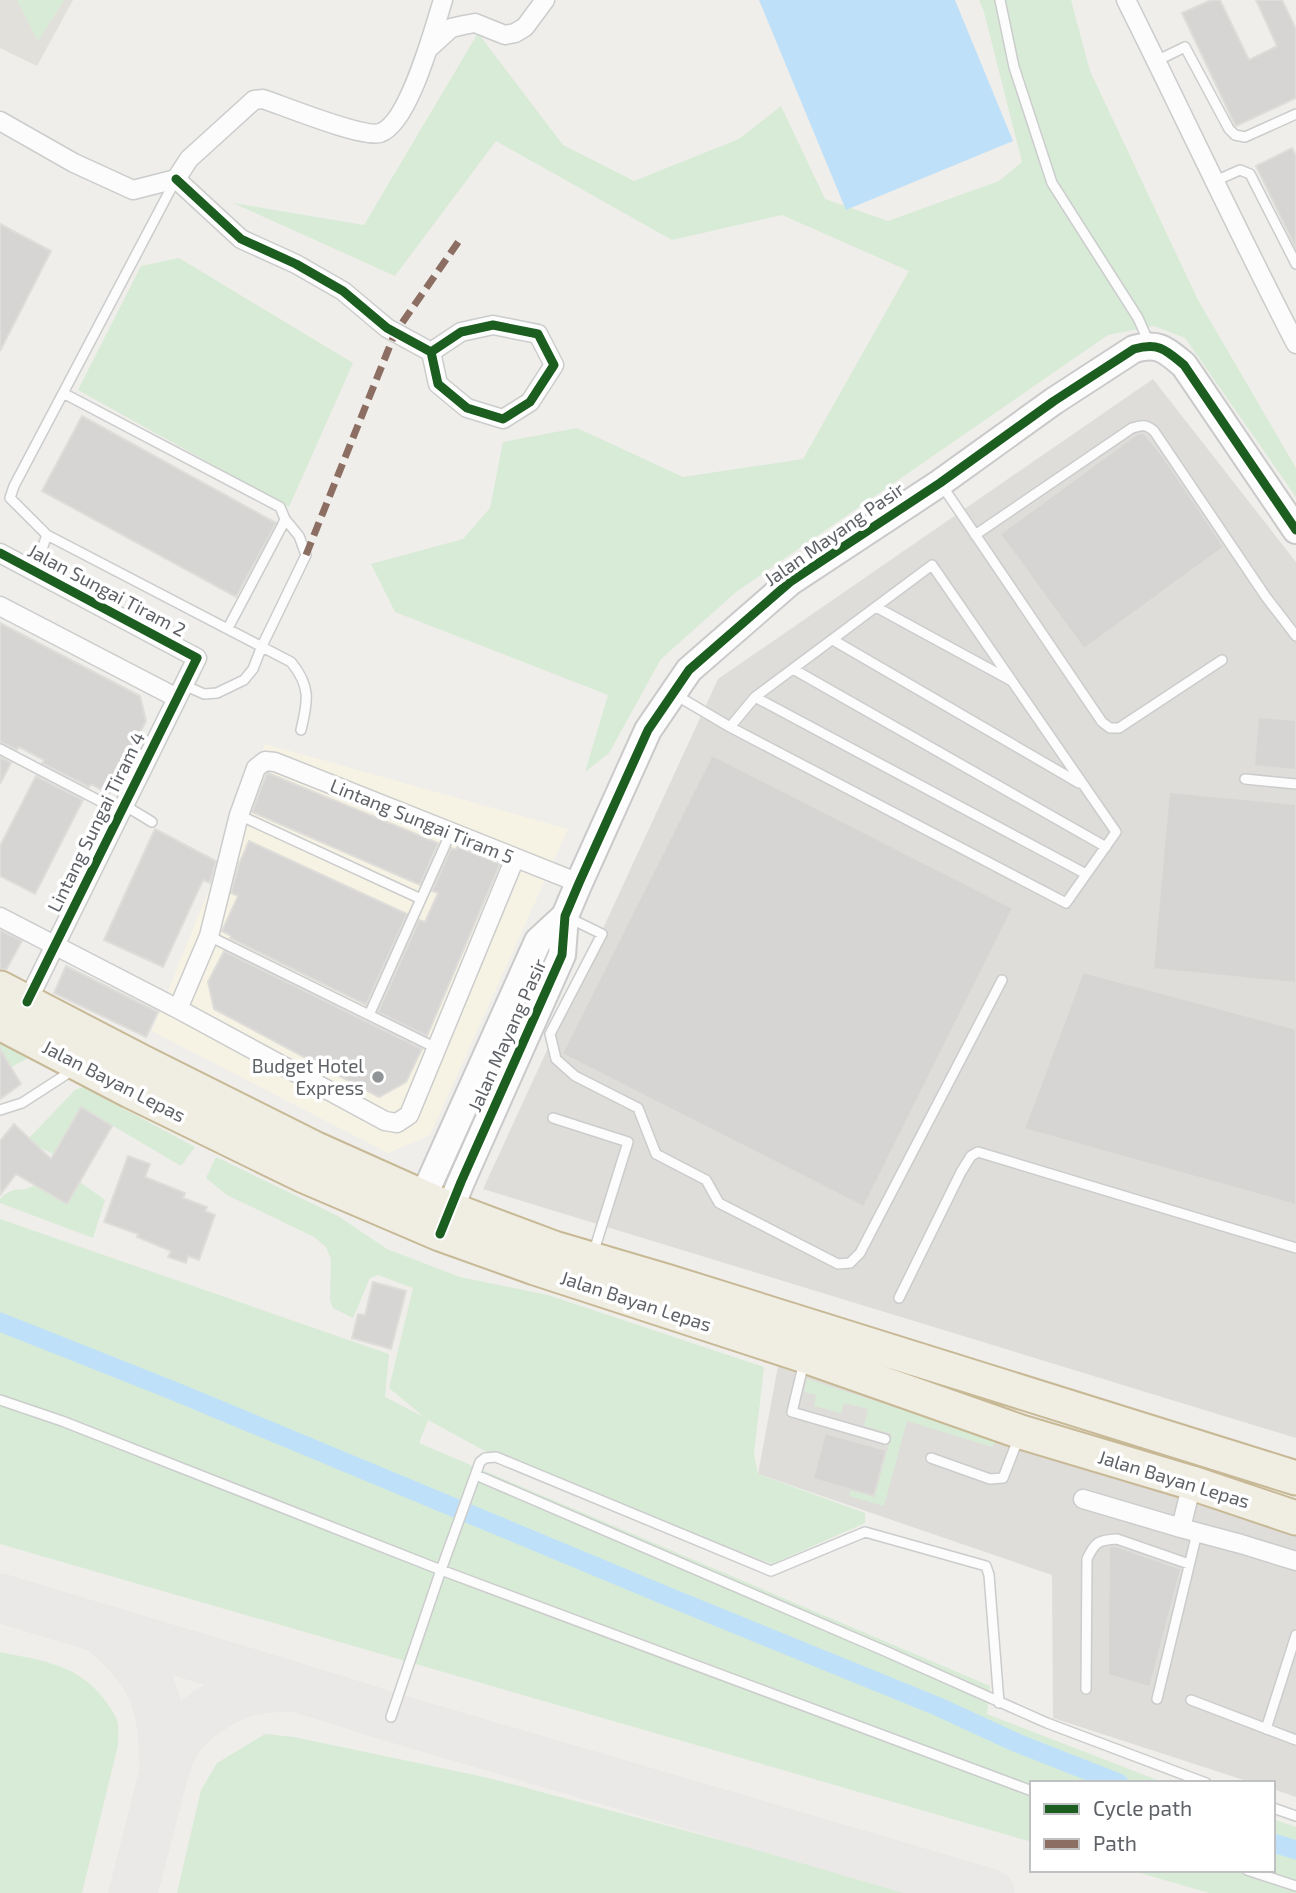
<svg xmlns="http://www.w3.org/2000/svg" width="1296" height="1893" font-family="'Exo 2',sans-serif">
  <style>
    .commercial { fill: #f7f3e4 }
    .industrial { fill: #dfddda }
    .education { fill: #e2e0da }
    .green { fill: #d8ebd6 }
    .water { fill: #bfe0f9 }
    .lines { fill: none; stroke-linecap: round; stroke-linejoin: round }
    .canal { stroke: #bfe0f9; stroke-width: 19 }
    .taxiway { stroke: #eae9e7; stroke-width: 49 }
    .building { fill: #d6d5d3; stroke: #deddd9; stroke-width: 2 }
    .lane-casing { stroke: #cbcccc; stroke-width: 12 }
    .street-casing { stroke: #cbcccc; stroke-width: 21 }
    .secondary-casing { stroke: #cacacb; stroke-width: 30 }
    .highway-casing { stroke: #c8b996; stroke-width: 37 }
    .lane { stroke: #fdfcfc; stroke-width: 9 }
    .street { stroke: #fdfcfc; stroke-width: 18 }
    .secondary { stroke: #fdfcfc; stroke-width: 26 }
    .highway { stroke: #f0ede3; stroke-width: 33 }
    .quiet { stroke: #8d6e63; stroke-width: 7; stroke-dasharray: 14 7; stroke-linecap: butt }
    .cycleway-casing { stroke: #fff; stroke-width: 13 }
    .cycleway { stroke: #1b5e20; stroke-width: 9 }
    .poi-dot { fill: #919496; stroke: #fff; stroke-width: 2.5 }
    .labels { text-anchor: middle; stroke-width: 7; stroke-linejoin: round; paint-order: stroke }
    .street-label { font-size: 19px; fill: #5f6368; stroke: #fff }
    .poi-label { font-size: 19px; fill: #5f6368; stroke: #fff; text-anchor: end }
  </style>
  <rect width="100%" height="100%" fill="#efeeea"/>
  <path class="commercial" d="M265,744L568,829L430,1135L388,1153L152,1031L239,815Z"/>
  <path class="industrial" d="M1153,379L1296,562V1438L483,1189L718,679Z
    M778,1366L1296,1536V1797L1273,1789V1783H1253L1053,1718L1052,1575L758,1474Z"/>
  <path class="education" d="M0,0H73L37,66L0,48Z"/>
  <path class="green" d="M17,0H64L38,41Z
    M979,0H1071L1090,71L1198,300L1296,468V497L1185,338L1154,326L1108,335L736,592L661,659L609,753L585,772L608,695L395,612L371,564L463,539L490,508L503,442L577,428L683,477L803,459L909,271L782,215L672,240L496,141L395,276L233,203L364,225L478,33L563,145L634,181L739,139L781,106L825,199L888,221L999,181L1022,162L984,12Z
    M179,258L353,363L289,507L78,390L141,266Z
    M0,1042L30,1057L6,1070L0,1058Z
    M83,1087L195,1147L181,1166L81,1107L53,1154L37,1146L29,1138L75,1090Z
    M216,1157L338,1216L387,1249L460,1277L548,1295L764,1367L754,1454L758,1474L865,1513V1523L772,1564L496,1457L428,1420L419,1443L990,1686L987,1714L1165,1783H1032V1842L0,1544V1219L389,1354L385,1397L424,1417L389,1388L413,1288L378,1275L370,1278L353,1318L333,1308L330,1300L331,1259L326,1247L314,1237L227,1195L206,1178Z
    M80,1182L105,1200L93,1238L0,1203V1199L5,1194L14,1190L26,1189L36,1185Z
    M807,1379L997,1440L992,1447L907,1421L884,1506L849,1496L851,1489L874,1495L892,1434L864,1426L868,1409L844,1403L841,1413L814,1406L816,1395L804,1392Z
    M0,1652C44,1661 79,1664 107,1703C111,1709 116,1716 118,1723C119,1730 118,1738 118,1745L82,1893H0Z
    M265,1734L294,1737L489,1778L918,1893H177L201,1790L217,1763Z
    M1273,1819L1296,1827V1893H1209L1130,1870H1273Z"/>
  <path class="water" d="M759,0H955L1013,141L846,210Z"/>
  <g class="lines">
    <path class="canal" d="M0,1322L174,1391L669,1597L939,1707L1017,1743L1119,1783
      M1273,1843L1296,1850"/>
    <path class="taxiway" d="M0,1598C130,1638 262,1675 391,1717L990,1893
      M100,1629C155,1673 163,1703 164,1772C168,1762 171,1750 177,1741C193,1718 221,1700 248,1692C262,1687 277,1688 291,1687
      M133,1893L164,1772"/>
  </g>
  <path class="building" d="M1211,0H1220L1249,60L1277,46L1256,0H1282L1296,29V98L1236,126L1235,125L1182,13Z
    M1292,148L1296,156V249L1256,166Z
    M0,224L51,251L0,351Z
    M82,416L276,523L236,597L42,491Z
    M1144,433L1162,455L1224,547L1084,649L1000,534L1137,434Z
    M0,623L140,696L146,721L109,794L91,784L89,787L42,763L44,760L19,747L17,750L0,742Z
    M1258,717L1296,720V770L1254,766Z
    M712,755L1013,908L864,1207L562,1054Z
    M0,757L11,763L0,784Z
    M268,773L438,843L420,885L252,812L266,775Z
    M36,776L83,800L35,894L0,876V846Z
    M1169,792L1296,804V983L1153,969Z
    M155,829L216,861L210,883L203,880L163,967L104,940Z
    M249,841L407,914L366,1005L230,938L231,936L222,931L238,896L231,893L239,864Z
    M457,847L500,864L427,1036L378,1012L419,920L425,922L438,893L432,891L451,848L456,850Z
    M0,930L22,941L6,970L0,969Z
    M224,951L422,1049L406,1082L379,1097L214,1009L208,982Z
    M66,966L158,1012L146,1037L54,993Z
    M1083,972L1296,1029V1205L1024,1129Z
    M0,1049L21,1084L0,1099Z
    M81,1107L112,1126L67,1204L16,1174L0,1195V1141L14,1124L51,1159Z
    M128,1156L150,1164L145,1177L185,1193L183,1198L207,1207L205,1211L215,1215L199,1260L188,1256L186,1263L168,1257L171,1251L137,1237L138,1234L104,1222Z
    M373,1282L406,1291L391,1349L352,1338L358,1314L365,1315Z
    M825,1433L886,1450L874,1496L813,1479Z
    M1116,1546L1181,1569L1150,1687L1108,1675L1109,1547Z"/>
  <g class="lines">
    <g class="lane-casing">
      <path id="lane" d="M1000,0L1014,67L1052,183L1138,318L1149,343
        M1156,61L1185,47L1229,129L1235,135L1245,137L1296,114
        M176,179L14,486L10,498L47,535L291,662C311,686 308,701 301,730
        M1215,181L1240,170L1250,174L1296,264
        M63,393L280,507L285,519L282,526L228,628
        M941,484L1102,722L1110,728H1119L1222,660
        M975,535L1132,428C1142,425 1146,424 1154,431L1266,597L1296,636
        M34,571L47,535
        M876,607L1010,680
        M833,640L1079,783
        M793,669L1106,847
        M184,685L204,694L217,693L244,680L253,669L262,646L306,555L299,536L285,519
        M674,694L730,727L755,697L932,565L1116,832L1066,903L730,727
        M755,697L1086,874
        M0,749L121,812
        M1245,779L1296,784
        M124,805L152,822
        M239,815L421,899
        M569,918L602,934L550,1034L556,1059L575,1076L638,1108L656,1154L706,1180L719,1203L838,1264L850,1263L860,1253L1002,980
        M209,936L436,1048
        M369,1015L451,832
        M0,1110L22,1103L73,1070
        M553,1118L628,1142L593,1254
        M899,1298L961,1172L971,1156L978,1152L1296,1248
        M804,1362L792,1412L885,1439
        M0,1400L62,1421L441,1570L1032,1791
        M931,1458L990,1479L1003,1478L1019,1437
        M476,1475L885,1651L1047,1723L1206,1783
        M1086,1689L1087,1559C1095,1542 1098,1540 1117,1539L1189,1564
        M1157,1699L1197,1533
        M1191,1700L1296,1740
        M391,1717L441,1570L480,1462L485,1458L496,1457L771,1571L865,1532L986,1566L989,1575L999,1703
        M1266,1729L1296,1635
        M1273,1808L1296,1816
        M1247,1870L1296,1886"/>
    </g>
    <g class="street-casing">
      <path id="street" d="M1126,0C1183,114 1237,231 1296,344
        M428,49L451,28L464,25L475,23L505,35L515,33L525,27L545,0
        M0,121L74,163L133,190L176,179L189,159L254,100L263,99C284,106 362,138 380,133C409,124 434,28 443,0
        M176,179L241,239L296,264L343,291L387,328L431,352L461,332L493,325L538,334L554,365L530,402L503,419L467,408L438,384L431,352
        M0,553L197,658L27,1002
        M0,606L177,698
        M0,917L178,1009L385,1121L397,1123L409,1115L515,858
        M178,1009L209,936L239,815L256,768L265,761L275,762L579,883
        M1192,1483L1181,1528L1241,1544L1296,1561
        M1083,1499L1181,1528"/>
    </g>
    <g class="secondary-casing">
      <path id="secondary" d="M416,1213L538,941L565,916
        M443,1226L461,1182L562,955L565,916L579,883L648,730L689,670L790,582L940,483L1054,401L1134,349C1159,342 1166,350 1184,365L1296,530"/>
    </g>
    <g class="highway-casing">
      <path id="highway" d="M0,988L144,1063L316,1149L450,1209L554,1248L666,1281L1296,1478
        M0,1023L130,1091L302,1175L440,1234L535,1268L805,1356L1021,1432L1192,1483L1296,1518"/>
    </g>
    <use href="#lane" class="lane"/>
    <use href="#street" class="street"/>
    <use href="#secondary" class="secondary"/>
    <use href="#highway" class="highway"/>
    <path class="quiet" d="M306,555L395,333L461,238"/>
    <g class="cycleway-casing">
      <path id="cycleway" d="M176,179L241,239L296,264L343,291L387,328L431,352L461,332L493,325L538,334L554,365L530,402L503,419L467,408L438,384L431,352
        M0,553L197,658L27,1002
        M440,1234L461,1182L562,955L565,916L579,883L648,730L689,670L790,582L940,483L1054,401L1134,349C1159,342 1166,350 1184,365L1296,530"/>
    </g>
    <use href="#cycleway" class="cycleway"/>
  </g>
  <circle class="poi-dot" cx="378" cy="1077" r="7"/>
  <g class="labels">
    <g class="street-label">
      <text transform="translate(834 534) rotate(-35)" y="7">Jalan Mayang Pasir</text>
      <text transform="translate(107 590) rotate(28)" y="7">Jalan Sungai Tiram 2</text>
      <text transform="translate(422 821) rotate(22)" y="7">Lintang Sungai Tiram 5</text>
      <text transform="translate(96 822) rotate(-64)" y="7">Lintang Sungai Tiram 4</text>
      <text transform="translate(507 1035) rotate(-66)" y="7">Jalan Mayang Pasir</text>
      <text transform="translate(114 1081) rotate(27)" y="7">Jalan Bayan Lepas</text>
      <text transform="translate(636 1301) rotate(18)" y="7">Jalan Bayan Lepas</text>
      <text transform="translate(1174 1479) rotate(17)" y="7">Jalan Bayan Lepas</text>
    </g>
    <g class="poi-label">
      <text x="364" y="1073">Budget Hotel<tspan x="364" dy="22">Express</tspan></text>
    </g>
  </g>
  <rect x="1030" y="1781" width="245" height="91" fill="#ffffff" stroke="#bfc1c3" stroke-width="2"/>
  <rect x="1044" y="1804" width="35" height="10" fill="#1b5e20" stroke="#bfc1c3" stroke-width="2"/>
  <text x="1093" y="1816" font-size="21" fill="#5f6368">Cycle path</text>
  <rect x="1044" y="1839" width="35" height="10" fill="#8d6e63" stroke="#bfc1c3" stroke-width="2"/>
  <text x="1093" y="1851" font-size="21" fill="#5f6368">Path</text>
</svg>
